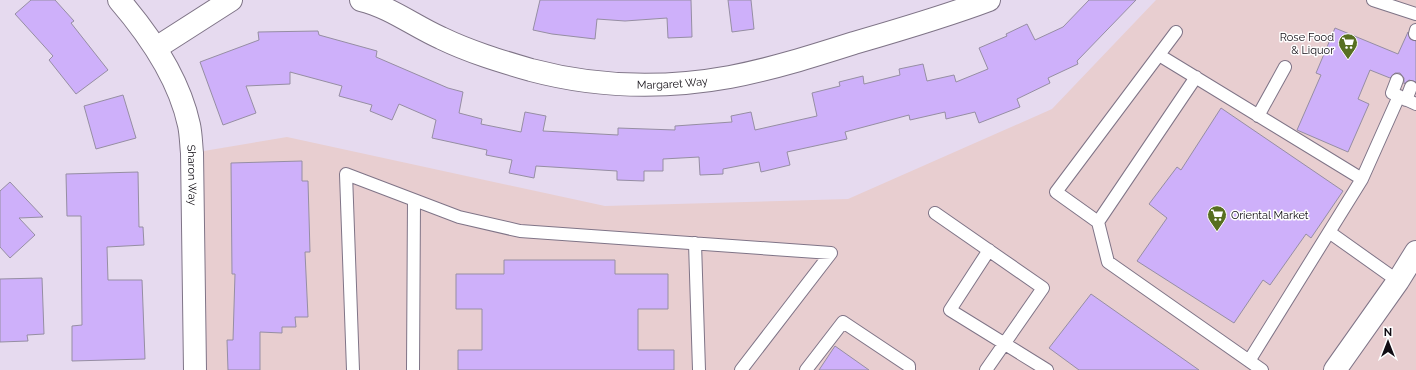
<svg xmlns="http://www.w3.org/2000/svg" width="1416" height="370" font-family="Raleway,sans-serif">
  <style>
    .commercial { fill: #e8ced0 }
    .building { fill: #ceb0fa; stroke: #968ea3 }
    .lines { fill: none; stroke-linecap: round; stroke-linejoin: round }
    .lane-casing { stroke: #7f7487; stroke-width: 14 }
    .street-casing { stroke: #7f7487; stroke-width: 24 }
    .secondary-casing { stroke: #7f7487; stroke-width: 24 }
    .lane { stroke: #fff; stroke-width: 12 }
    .street { stroke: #fff; stroke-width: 22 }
    .secondary { stroke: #fff; stroke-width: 22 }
    .labels { text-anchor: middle; stroke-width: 3; stroke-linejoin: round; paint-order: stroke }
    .poi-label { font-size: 11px; fill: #110d14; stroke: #fff; text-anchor: end }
    .street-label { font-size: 11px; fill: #110d14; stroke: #fff }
  </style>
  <rect width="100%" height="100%" fill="#e6daef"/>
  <path class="commercial" d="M1156,0H1416V370H195L192,153L287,137L605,206L848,199L1052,109Z"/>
  <path class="building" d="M31,0H55L74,21L71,23L108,70L76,94L49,60L53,56L15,14Z
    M540,0H691L692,37L668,38L667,18L625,21L597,19L595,39L552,34L533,30Z
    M728,0H751L754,29L732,32Z
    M1089,0H1136L1077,61L1078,64L1048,78L1050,83L1017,99L1020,107L979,123L975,112L946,119L945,112L910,120L909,115L845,132L847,139L787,152L790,165L761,172L759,162L723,169V174L700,175L699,157L663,159V171H644V181L617,180V171L536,166L534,178L509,173L512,160L486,155L487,150L432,138L436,120L399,104L392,120L370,111L372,105L339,96L342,86L290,72V84L246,86L256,113L223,125L200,62L259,40L258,32L318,31L319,35L377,51L376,57L448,88L463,92L459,113L482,119L481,124L521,132L525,112L546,116L543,131L618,135V128L675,130V126L732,122L731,116L751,112L755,130L817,116L812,93L840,86L839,82L863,76L864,84L900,75L899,69L923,64L927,81L954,75L956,82L988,69L979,48L1007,36L1006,34L1027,24L1035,40L1063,27Z
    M1335,28L1398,54L1408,32L1410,39L1416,41V82L1409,80L1404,84V78L1400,73H1395L1390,78L1370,70L1358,99L1369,104L1348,152L1297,130L1321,75L1316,73Z
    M123,95L136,138L96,149L84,106Z
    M1221,108L1343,191L1311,238L1306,234L1270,285L1263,280L1234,323L1137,261L1167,218L1149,204L1177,167L1181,170Z
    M302,161V181H308L310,252H305L308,317H295L296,327H282V333L260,332V370H228L227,340H233L235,274H232L231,163Z
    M138,172L139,227H143L144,245L107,247L108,280H142L145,359L72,361V326L82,325L81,216H67L66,174Z
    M10,182L43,217L19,218L35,235L10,258L0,247V191Z
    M504,260H615V274H668V309H638V350H674V370H458V350H482V309H456V274H504Z
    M42,278L44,334L27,335L28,341L0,342V279Z
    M1091,294L1199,370H1079L1049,348Z
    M835,346L869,370H819Z"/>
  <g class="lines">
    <g class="lane-casing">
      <path id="lane" d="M1373,0L1416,14
        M1176,32L1056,192L1098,222L1108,262L1262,370
        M1415,34L1416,30
        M1159,55L1362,179L1399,96
        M1397,80L1392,93L1416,104
        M1406,100L1411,87
        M1258,116L1285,67
        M935,213L1043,288L986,370
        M1098,222L1196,77
        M1329,232L1398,281
        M695,243L699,370
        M989,250L950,310L1047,370
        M1249,361L1362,179
        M353,370L346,174L459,217L520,231L831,253L741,370
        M413,370L414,200
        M806,370L843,322L909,366V370"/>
    </g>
    <g class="street-casing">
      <g id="street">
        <path id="s1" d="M119,0C150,36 179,78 189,125C191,134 191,144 192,153L195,370"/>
        <path id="s2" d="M361,0C390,7 414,26 441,38C470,52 500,61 531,70C595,87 664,89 730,77C772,69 813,56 854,43C899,30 944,17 989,0"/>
        <path d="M156,48L231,0"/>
      </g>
    </g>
    <g class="secondary-casing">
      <path id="secondary" d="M1335,370L1398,281L1416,252"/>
    </g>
    <use href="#lane" class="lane"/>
    <use href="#street" class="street"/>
    <use href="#secondary" class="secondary"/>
  </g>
  <defs>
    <g id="supermarket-pin" transform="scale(1)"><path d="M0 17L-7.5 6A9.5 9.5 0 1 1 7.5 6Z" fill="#576f21" stroke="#fff"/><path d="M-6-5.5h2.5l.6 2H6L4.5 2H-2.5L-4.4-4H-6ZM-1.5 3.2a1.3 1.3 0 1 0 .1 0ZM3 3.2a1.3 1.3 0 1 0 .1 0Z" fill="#fff"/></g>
  </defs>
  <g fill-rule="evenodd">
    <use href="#supermarket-pin" x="1348" y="43"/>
    <use href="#supermarket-pin" x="1217" y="215"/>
  </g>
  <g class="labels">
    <g class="poi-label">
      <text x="1334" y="41">Rose Food<tspan x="1334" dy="13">&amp; Liquor</tspan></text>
      <text x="1231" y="219" text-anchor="start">Oriental Market</text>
    </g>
    <g class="street-label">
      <text dy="4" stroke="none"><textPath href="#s2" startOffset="327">Margaret Way</textPath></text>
      <text dy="4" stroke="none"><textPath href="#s1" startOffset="195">Sharon Way</textPath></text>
    </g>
  </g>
  <g transform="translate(1388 342)" stroke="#ffffff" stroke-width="3" paint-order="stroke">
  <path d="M0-3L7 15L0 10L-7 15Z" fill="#110d14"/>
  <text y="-6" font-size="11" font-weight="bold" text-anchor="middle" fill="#110d14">N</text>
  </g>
</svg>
